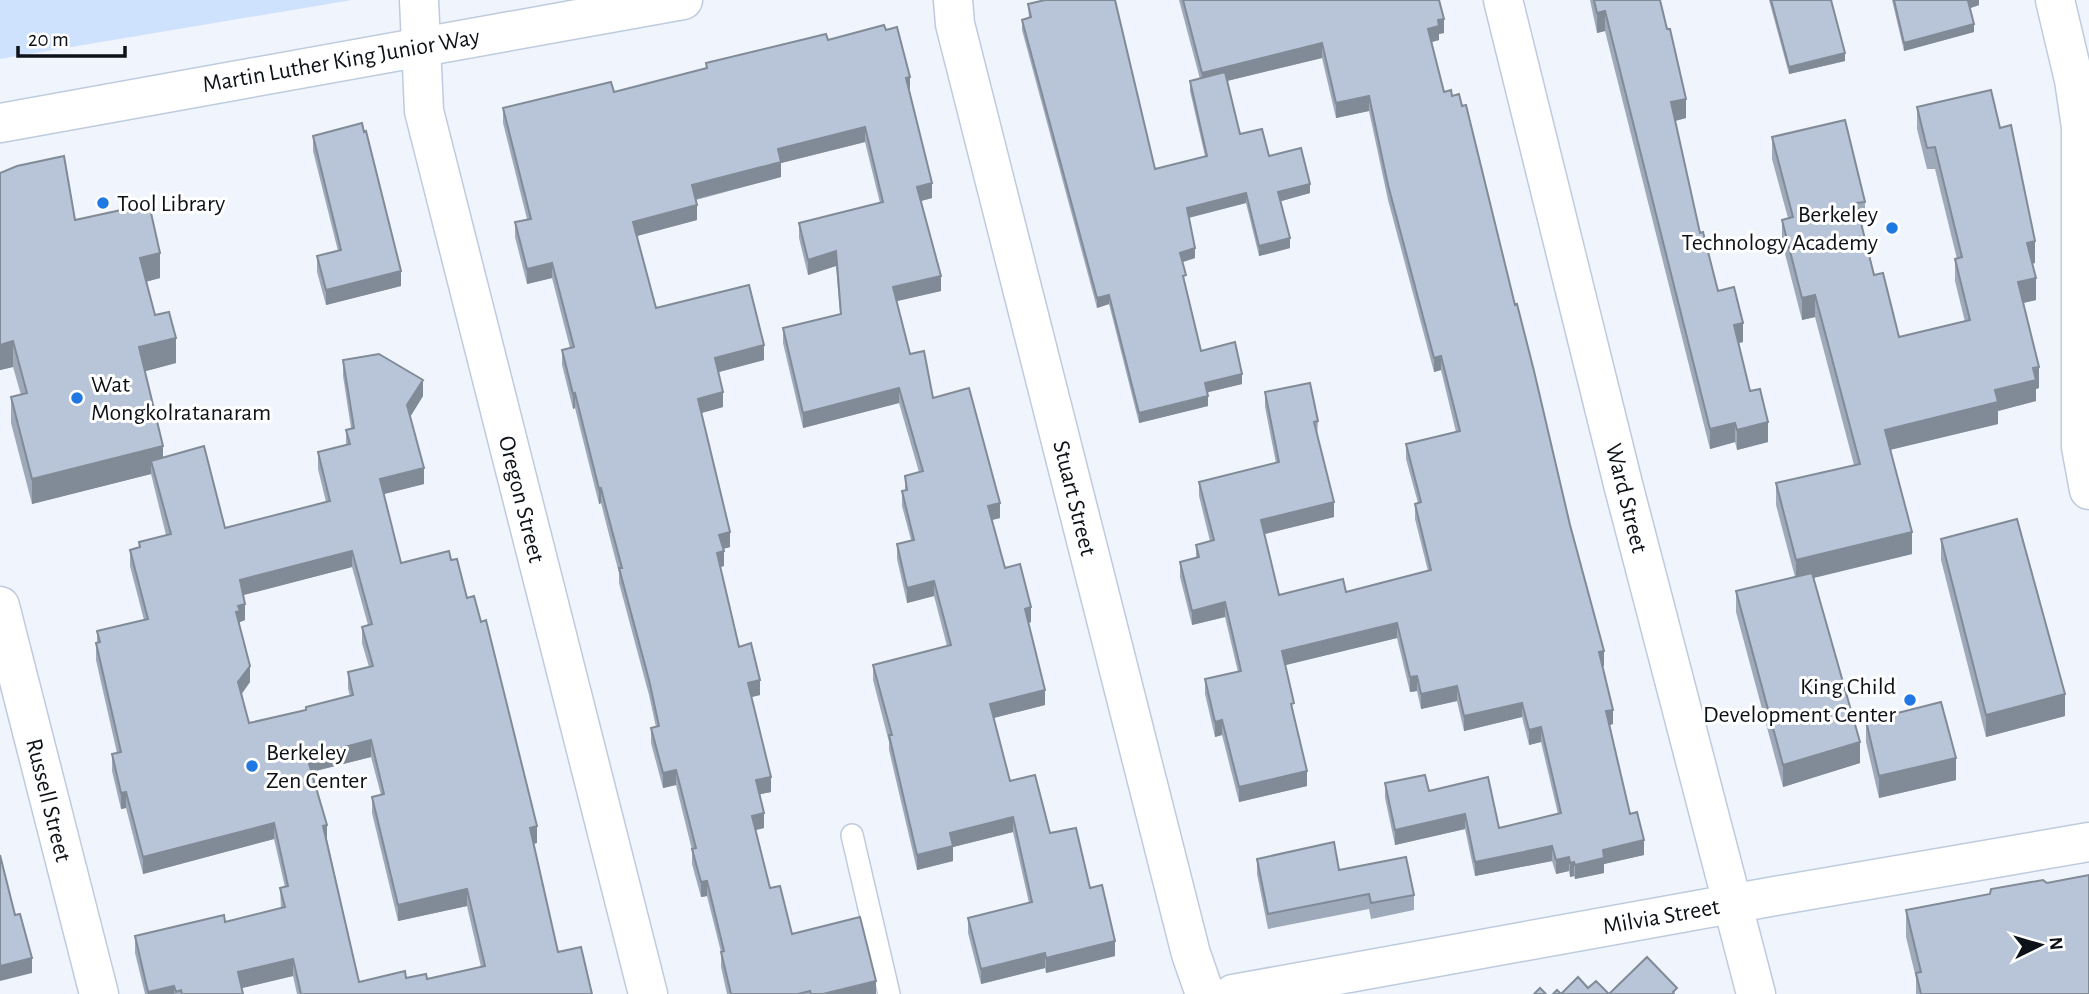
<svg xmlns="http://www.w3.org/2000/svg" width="2089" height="994" font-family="'Alegreya Sans',sans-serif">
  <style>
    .green { fill: #cfe2fd }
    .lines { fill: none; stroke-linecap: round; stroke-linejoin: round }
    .service-casing { stroke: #becbde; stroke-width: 24 }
    .minor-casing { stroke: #becbde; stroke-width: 41 }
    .tertiary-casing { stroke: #becbde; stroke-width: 41 }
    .service { stroke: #fff; stroke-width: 21 }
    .minor { stroke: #fff; stroke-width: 38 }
    .tertiary { stroke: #fff; stroke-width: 38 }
    .wall { fill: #9ea9ba; fill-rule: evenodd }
    .shaded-wall { fill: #818a97 }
    .building { fill: #b8c5d8; stroke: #818a97; stroke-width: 2; fill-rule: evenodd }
    .poi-dot { fill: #2079e3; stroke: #fff; stroke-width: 2.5 }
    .labels { text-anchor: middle; stroke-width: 6; stroke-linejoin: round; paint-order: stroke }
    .street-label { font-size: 24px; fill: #0d1218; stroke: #fff }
    .poi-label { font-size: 24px; fill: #0d1218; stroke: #fff; text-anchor: start }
  </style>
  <rect width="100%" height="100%" fill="#f0f5fd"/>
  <path class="green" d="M0,0H352L0,59Z"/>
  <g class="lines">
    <g class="service-casing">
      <path id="service" d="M852,835L889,994"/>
    </g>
    <g class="minor-casing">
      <path id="minor" d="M419,0L424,111L648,994
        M953,0L955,24L1191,954L1205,994
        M1503,0L1624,488L1756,994
        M2055,0L2074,80L2081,127V447L2089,490
        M0,606L99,994
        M1233,994L1775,896L2089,842"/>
    </g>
    <g class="tertiary-casing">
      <path id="tertiary" d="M0,123L683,0"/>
    </g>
    <use href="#service" class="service"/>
    <use href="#minor" class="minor"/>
    <use href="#tertiary" class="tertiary"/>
  </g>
  <path class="wall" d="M1179,0H1439L1444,33L1439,34V40L1432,42L1444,92L1604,666H1602L1613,724L1610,725L1630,814L1644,855L1604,864V873L1575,879L1574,876L1570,877L1569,871L1556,874L1552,861L1475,876L1465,829L1395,845L1385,798V783L1429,791L1499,828L1558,814L1541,742L1529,745L1522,717L1464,731L1457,701L1421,709L1417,691L1410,692L1397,638L1285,665L1307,786L1239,802L1222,735L1215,737L1205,694V679L1238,672L1225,617L1192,625L1180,577V562L1196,558V545L1210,541L1199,496V482L1276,463L1265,407V392L1318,421L1317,436L1334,517L1264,534L1279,595L1346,592L1428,571L1415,519V504L1418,503L1406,459V444L1456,432L1441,370L1434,372L1388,200L1369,111L1336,118L1322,58L1227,81L1240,134L1269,156L1310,193L1281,201L1290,248L1259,256L1246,203L1189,218L1195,258L1182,262L1185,285L1201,351L1242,384L1207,392L1208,406L1139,423L1109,304L1097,308L1022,30V20L1029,18L1028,4L1155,169L1205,156L1190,91V81L1200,79Z
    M1590,0H1660L1686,118L1675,121L1700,233L1718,291L1743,342L1739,343L1750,391L1768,442L1737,450L1735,442L1710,449L1605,31L1597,33Z
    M1769,0H1833L1831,1L1845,61L1789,74Z
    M1892,0H1979V5L1970,8L1974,32L1904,51Z
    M828,40L910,92L932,198L921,201L941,291L897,301L910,354L933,398L1000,518L992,520L1005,568L1031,622L1028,623L1045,705L993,718L1010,781L1090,888L1115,956L1046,973L1045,968L981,984L968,933V918L1029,903L1013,832L953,847V861L917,870L889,750V742L873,680V665L947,646L934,596L907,603L897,559V544L911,540L902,506V491L905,490V476L919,472L899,403L803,428L783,343V328L840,314L836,266L808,275L799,238V223L880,203L865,142L781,163V177L696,200L697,220L637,236L656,308L764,360L719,372L723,407L701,413L730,547L723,549L724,566L720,567L739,647L760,695L751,697L771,792L760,794L764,828L755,830L770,888L792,934L876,994H727L721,967V952L707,896L701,897L692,864V850L676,785L663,788L651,743V728L656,727L649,695L619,583V573L606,523L601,503L599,504L575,408L573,409L562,365V350L570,348L552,278L527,284L515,237V222L527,219L503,123V108L614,92L706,69V63Z
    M1917,107L2000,128L2035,263L2032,264L2036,300L2023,303L2039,388L2036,389V401L1998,411V424L1890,450L1912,554L1814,578L1860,763L1783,787L1736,612V591L1795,577L1776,505V483L1854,465L1815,317L1802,320L1782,242V220L1788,218L1772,159V137L1865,202V223L1861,224L1874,275L1899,337L1965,322L1955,281V259H1957L1935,169H1927L1917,129Z
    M313,136L401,286L326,305L317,272V256L338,251L313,151Z
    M0,173L75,220L160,278L146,282L155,315L176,363L145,371L163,458L225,528L326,502L318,469V452L346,445V430L351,428L343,376V360L423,396L410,417L424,484L384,494L401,563L451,560L467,598L537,843L534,844L558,952L592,994H297L293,976L242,988L243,994H145L135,953V936L225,922L281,908L280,888L285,887L274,839L143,874L126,808L121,809L112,771V754L117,753L96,660V643H97V631L144,620L130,566V550L139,548V542L166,535L151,474L32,504L11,423V397L21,395L13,367L0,370ZM352,567L368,625L362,627V643L369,667L348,672V689L350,696L306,707V710L249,723L242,694L250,682L240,627V622L245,620L243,595ZM371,757L381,795L372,797V813L398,921L467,906L481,967L427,979L359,982L312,772Z
    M1941,539L2065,716L1986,737L1941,560Z
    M1866,721L1956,780L1879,798L1866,742Z
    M1257,859L1339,870L1414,895V910L1371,919L1369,909L1268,929L1257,874Z
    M2047,883L2089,994H1916V978L1906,937V910Z"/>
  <path class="shaded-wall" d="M1971,0H1979V5L1968,9V1Z
    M1605,11V31L1597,33V13Z
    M1444,19V33L1439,34V40L1428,43V29L1438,20Z
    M1974,24V32L1904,51V43Z
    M1322,43V58L1202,87V73Z
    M1845,53V61L1789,74V67Z
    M910,77V92L906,78Z
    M1369,96V111L1336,118V103Z
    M1686,99V118L1671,122V102Z
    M865,127V142L781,163V177L692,200V185L778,149Z
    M932,183V198L917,202V187Z
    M1310,184V193L1278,202V192Z
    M1246,193V203L1187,218V208Z
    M697,205V220L633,237V222Z
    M1290,238V248L1259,256V246Z
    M2035,241V263L2027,265V243Z
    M1195,248V258L1180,263V253Z
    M836,251V266L808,275V260Z
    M160,253V278L140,283V258Z
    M552,263V278L527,284V269Z
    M401,271V286L326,305V290Z
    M941,276V291L893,302V287Z
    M2036,278V300L2018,304V282Z
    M1109,295V304L1097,308V298Z
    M1815,295V317L1802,320V298Z
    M1743,323V342L1734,344V325Z
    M176,338V363L139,373V347Z
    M13,341V367L0,370V345Z
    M764,345V360L715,373V358Z
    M1441,356V370L1434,372V358Z
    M2039,367V388L2036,389V401L1998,411V424L1885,451V430Z
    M1242,374V384L1205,393V383Z
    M423,380V396L407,422V405Z
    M899,388V403L803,428V413Z
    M723,392V407L698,414V399Z
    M575,393V408L573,409V394Z
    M1208,396V406L1139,423V413Z
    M1768,422V442L1737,450V430Z
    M1735,423V442L1710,449V429Z
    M163,446V471L151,461V474L32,504V479Z
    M424,468V484L380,495V479Z
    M601,488V503L599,504V489Z
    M1334,502V517L1261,535V520Z
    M1000,503V518L988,521V506Z
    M730,532V547L719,550V535Z
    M1912,532V554L1796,582V560Z
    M352,551V567L240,596V580Z
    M724,551V566L717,568V553Z
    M934,581V596L907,603V588Z
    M1225,602V617L1192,625V611Z
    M245,604V620L240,622V627L236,612L238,606Z
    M1031,607V622L1025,624V609Z
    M1397,623V638L1282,666V651Z
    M1604,651V666L1599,667V652Z
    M250,666V682L238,698V682Z
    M1417,676V691L1410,692V677Z
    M760,680V695L748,698V683Z
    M1457,686V701L1421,709V694Z
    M1045,690V705L990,719V704Z
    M2065,694V716L1986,737V715Z
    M1522,703V717L1464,731V716Z
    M1613,710V724L1606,726V711Z
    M1222,720V735L1215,737V722Z
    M1541,727V742L1529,745V730Z
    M371,740V757L307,773V757Z
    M1860,742V763L1783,787V765Z
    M1956,758V780L1879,798V776Z
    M676,770V785L663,788V773Z
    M1307,771V786L1239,802V787Z
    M771,777V792L756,795V780Z
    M126,792V808L121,809V793Z
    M764,813V828L752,831V816Z
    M1465,814V829L1395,845V830Z
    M1013,817V832L953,847V861L917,870V855L950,833Z
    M274,823V839L143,874V857Z
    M327,825V842L323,826Z
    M537,826V843L530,844V828Z
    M1644,840V855L1604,864V873L1575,879V865L1603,850Z
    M1552,846V861L1475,876V862Z
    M1569,857V871L1556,874V860Z
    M1574,862V876L1570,877V863Z
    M707,881V896L701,897V882Z
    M467,889V906L398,921V905Z
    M1115,941V956L1046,973V958Z
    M1045,953V968L981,984V969Z
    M32,958V973L0,981V966Z
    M293,959V976L238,989V972Z
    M876,981V994H823Z
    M174,986V994H148V992Z"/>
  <path class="building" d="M1045,0H1115L1155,169L1207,156L1190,81L1225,72L1240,134L1262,129L1269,156L1301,148L1310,184L1278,192L1290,238L1259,246L1246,193L1187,208L1195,248L1180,253L1186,275L1183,276L1201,351L1235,342L1242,374L1205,383L1208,396L1139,413L1109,295L1097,298L1022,20L1031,17L1028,4Z
    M1183,0H1439L1444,19L1438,20L1439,26L1428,29L1444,92L1451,90L1452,96L1459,94L1462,106L1466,105L1515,305L1517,304L1534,371L1570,525L1604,651L1599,652L1613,710L1606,711L1630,814L1637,812L1644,840L1603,850L1604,858L1575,865L1574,862L1570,863L1569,857L1556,860L1552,846L1475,862L1465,814L1395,830L1385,783L1425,775L1429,791L1488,777L1499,828L1561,813L1541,727L1529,730L1522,703L1464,716L1457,686L1421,694L1417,676L1410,677L1397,623L1282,651L1294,703L1291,704L1307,771L1239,787L1222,720L1215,722L1205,679L1241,671L1225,602L1192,611L1180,562L1199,557L1196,545L1214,540L1199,482L1279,462L1265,392L1310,383L1318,421L1314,422L1334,502L1261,520L1279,595L1343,579L1346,592L1431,570L1415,504L1421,502L1406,444L1460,431L1441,356L1434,358L1388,185L1369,96L1336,103L1322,43L1202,73Z
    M1594,0H1660L1667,29H1670L1686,99L1671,102L1700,233L1703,232L1718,291L1734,287L1743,323L1734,325L1750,391L1760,389L1768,422L1737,430L1735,423L1710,429L1605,11L1597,13Z
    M1771,0H1831L1845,53L1789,67Z
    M1894,0H1971L1968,1L1974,24L1904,43Z
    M884,25L886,30L897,27L910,77L906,78L932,183L917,187L941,276L893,287L910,354L924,351L933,398L969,388L1000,503L988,506L1005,568L1020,564L1031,607L1025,609L1045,690L990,704L1010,781L1035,775L1050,833L1076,828L1090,888L1102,885L1115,941L1046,958L1045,953L981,969L968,918L1032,902L1013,817L950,833L953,846L917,855L889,735H892L873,665L951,645L934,581L907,588L897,544L914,540L902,491L907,490L905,476L923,471L899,388L803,413L783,328L841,314L836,251L808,260L799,223L883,202L865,127L778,149L781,162L692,185L697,205L633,222L656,308L749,285L764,345L715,358L723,392L698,399L730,532L719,535L724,551L717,553L739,647L751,643L760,680L748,683L771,777L756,780L764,813L752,816L770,888L780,886L792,934L860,917L876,981L823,994H811L810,991L798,994H731L721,952L724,951L707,881L701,882L692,849L696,848L676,770L663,773L651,728L659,726L649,680L619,568H622L606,508L601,488L599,489L575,393L573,394L562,350L574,347L552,263L527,269L515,222L531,219L503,108L611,82L614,92L707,68L706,63L826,34L828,40Z
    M1991,90L2000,128L2011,125L2035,241L2027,243L2036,278L2018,282L2039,367L2033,368L2036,380L1995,390L1998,402L1885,430L1912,532L1796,560L1776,483L1860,464L1815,295L1802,298L1782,220L1793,217L1772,137L1845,120L1865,202L1856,203L1874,275L1883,273L1899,337L1970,320L1955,259L1962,257L1935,147L1927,148L1917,107Z
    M362,123L364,132L366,131L401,271L326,290L317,256L341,250L313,136Z
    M64,156L75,220L149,204L160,253L140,258L155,315L169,312L176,338L139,347L163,446L32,479L11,397L27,393L13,341L0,345V173L17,166Z
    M379,354L423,380L407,405L424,468L380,479L401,563L449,551L451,560L457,559L467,598L474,596L481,622L486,620L537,826L530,828L558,952L581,947L592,994H301L293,959L238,972L243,994H182L181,990L176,992L174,986L148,992L135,936L224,915L225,922L285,907L280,888L288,886L274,823L143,857L126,792L121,793L112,754L121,752L96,643L100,642L97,631L148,619L130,550L140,547L139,542L171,534L151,461L204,446L225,528L330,501L318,452L350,444L346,430L354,428L343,360ZM352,551L372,624L362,627L373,666L348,672L353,695L306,707V710L249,723L238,682L250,666L236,612L240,611L238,606L245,604L240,580ZM371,740L384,794L372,797L398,905L467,889L485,966L427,979L426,974L406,978L405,971L359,982L323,826L327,825L307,757Z
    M2017,519L2065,694L1986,715L1941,539Z
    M1812,573L1860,742L1783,765L1736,591Z
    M1941,702L1956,758L1879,776L1866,721Z
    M1334,842L1339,870L1406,857L1414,895L1371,903L1369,894L1268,914L1257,859Z
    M0,855L15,915L20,914L32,958L0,966Z
    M2089,875V994H1921L1916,973L1921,972L1906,910L1990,894L1991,889L2043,880L2047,883Z
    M1647,957L1677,988L1673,992L1674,994H1609Z
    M1578,977L1588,988L1596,981L1609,994H1553L1557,990L1561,994Z
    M1540,988L1546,994H1534Z"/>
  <g class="poi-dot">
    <circle cx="103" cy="203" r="7"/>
    <circle cx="1892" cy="228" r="7"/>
    <circle cx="77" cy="398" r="7"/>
    <circle cx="1910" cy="700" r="7"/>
    <circle cx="252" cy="766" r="7"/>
  </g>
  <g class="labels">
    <g class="street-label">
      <text transform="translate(341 60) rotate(-10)" y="8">Martin Luther King Junior Way</text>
      <text transform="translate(1075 498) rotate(76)" y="8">Stuart Street</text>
      <text transform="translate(1627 498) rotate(76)" y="8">Ward Street</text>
      <text transform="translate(522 499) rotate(76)" y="8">Oregon Street</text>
      <text transform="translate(49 800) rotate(76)" y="8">Russell Street</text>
      <text transform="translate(1661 916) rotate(-10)" y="8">Milvia Street</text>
    </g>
    <g class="poi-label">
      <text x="117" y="211">Tool Library</text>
      <text x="1878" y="222" text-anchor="end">Berkeley<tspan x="1878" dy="28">Technology Academy</tspan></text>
      <text x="91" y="392">Wat<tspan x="91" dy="28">Mongkolratanaram</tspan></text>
      <text x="1896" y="694" text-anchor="end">King Child<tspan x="1896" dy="28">Development Center</tspan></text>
      <text x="266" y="760">Berkeley<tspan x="266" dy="28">Zen Center</tspan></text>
    </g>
  </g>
  <g transform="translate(2040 945) rotate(85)" stroke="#ffffff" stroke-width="5" paint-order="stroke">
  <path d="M0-5L12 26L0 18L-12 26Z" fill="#0d1218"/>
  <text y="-10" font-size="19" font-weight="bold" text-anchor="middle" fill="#0d1218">N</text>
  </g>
  <path d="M18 46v10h107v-10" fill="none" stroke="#0d1218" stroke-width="3.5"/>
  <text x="28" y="46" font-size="21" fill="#0d1218" stroke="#ffffff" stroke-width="5" paint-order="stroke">20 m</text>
</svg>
